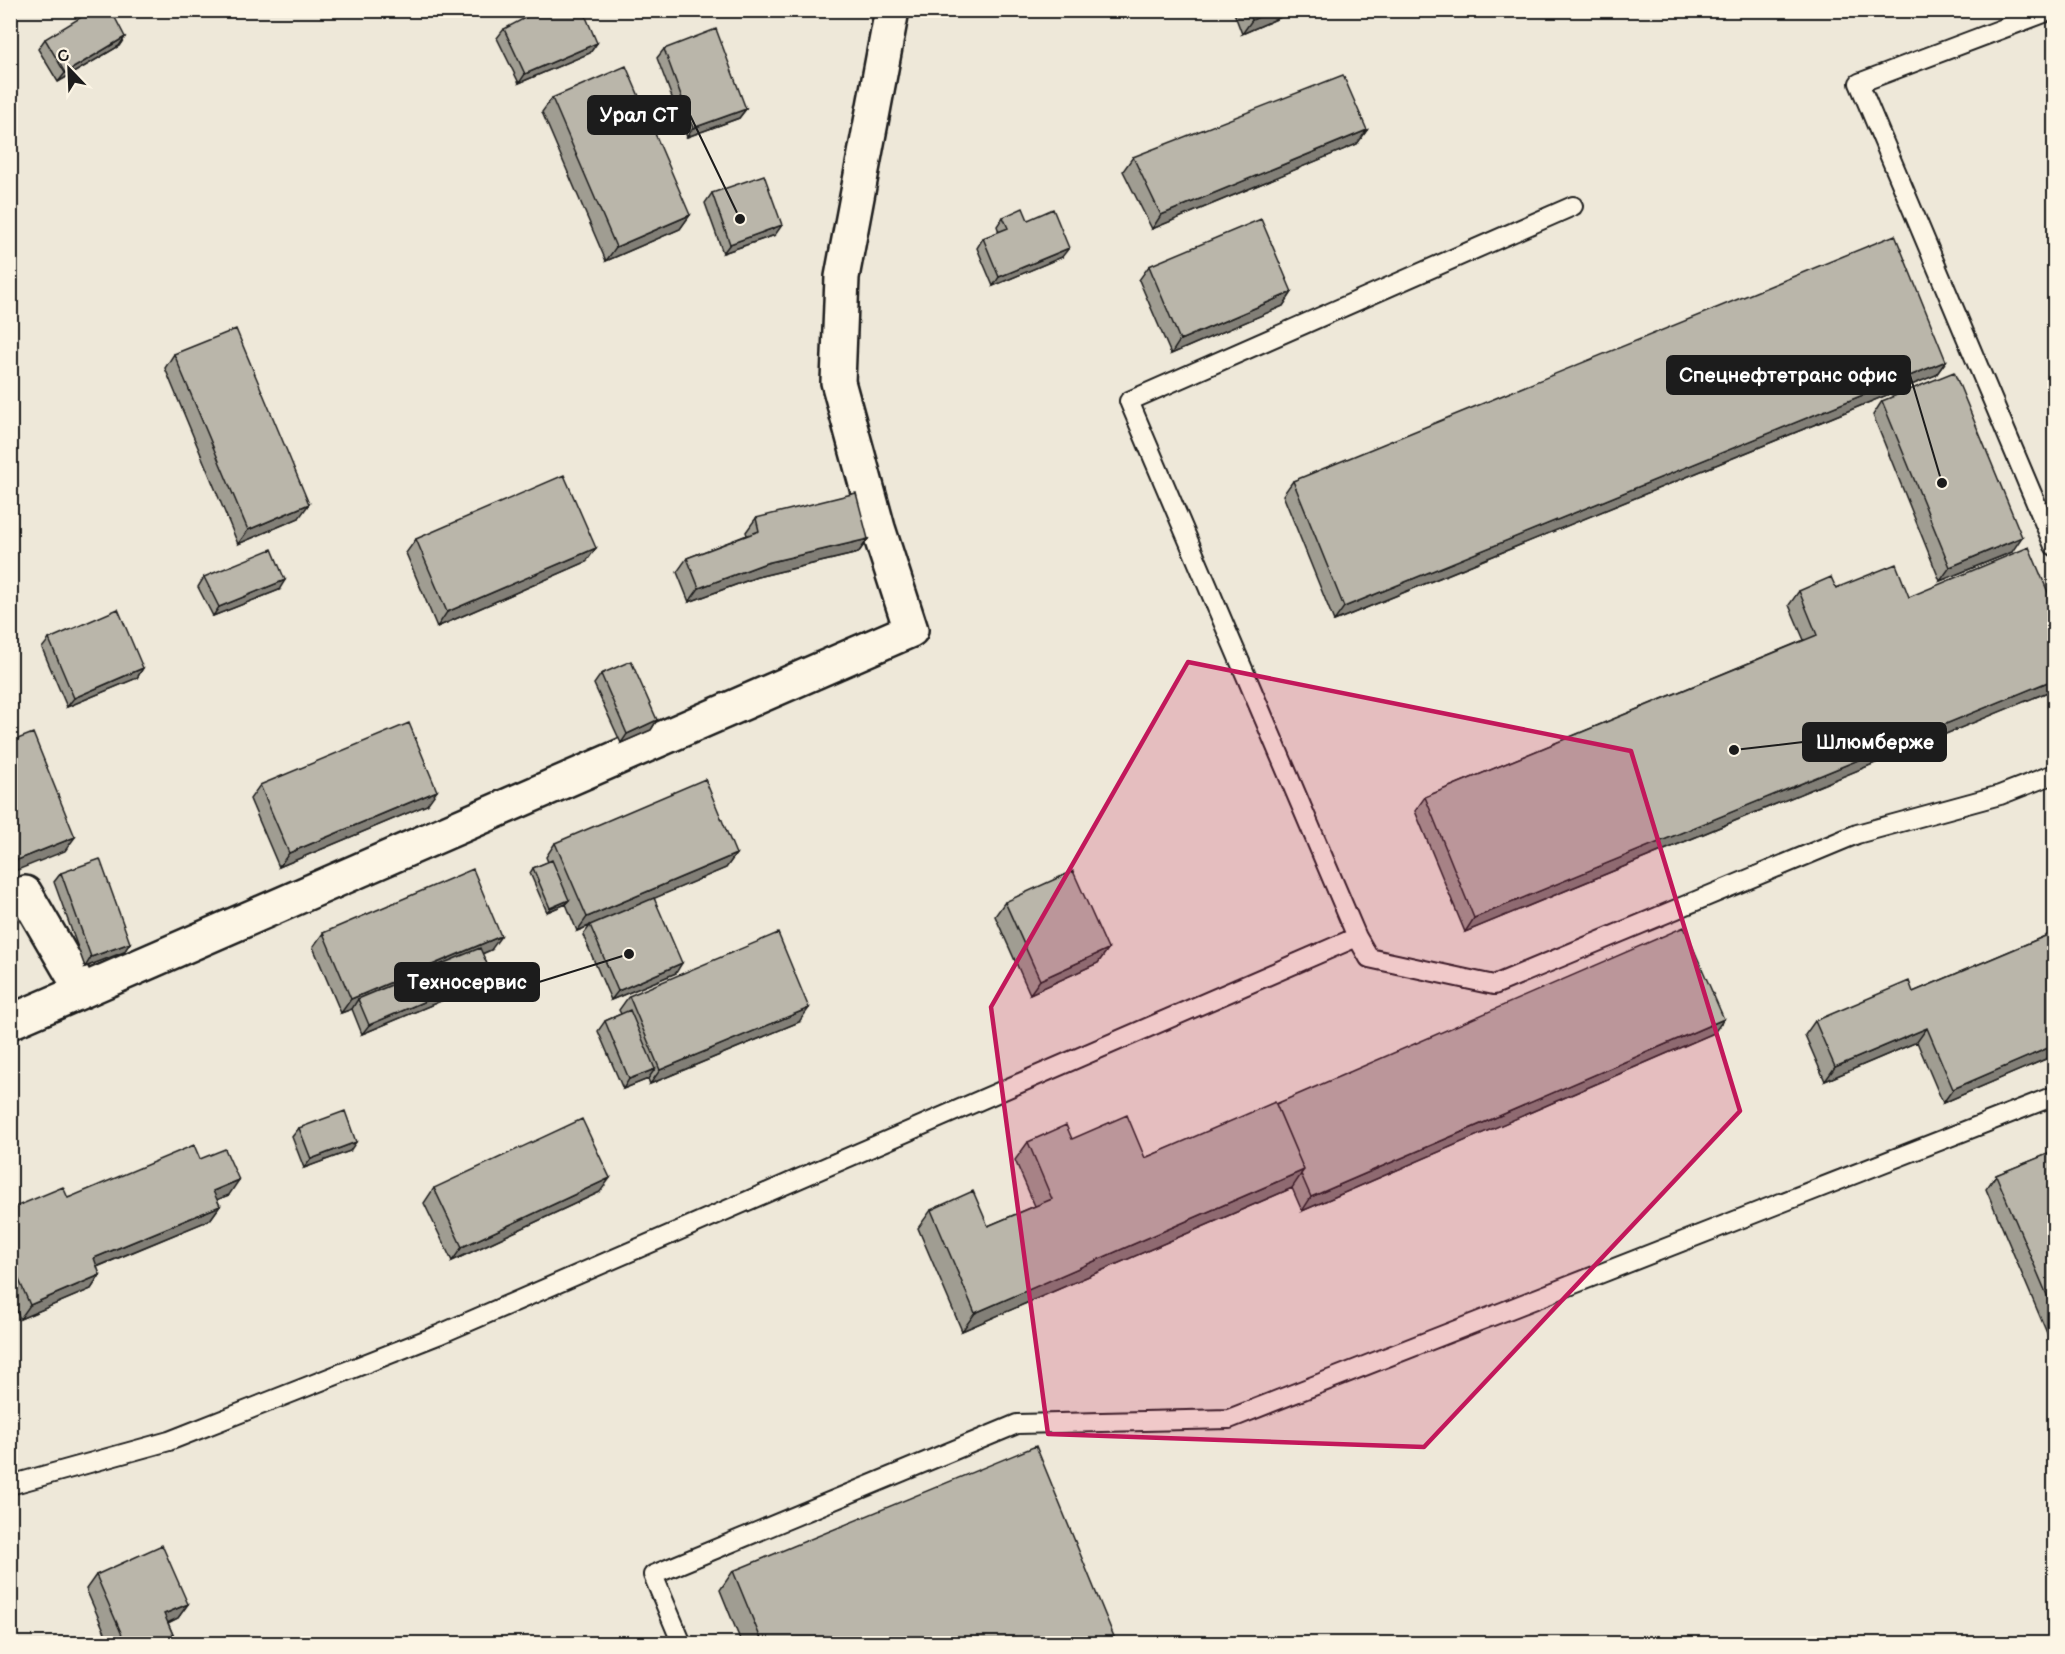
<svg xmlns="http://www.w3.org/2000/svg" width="2065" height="1654" font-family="'Balsamiq Sans',sans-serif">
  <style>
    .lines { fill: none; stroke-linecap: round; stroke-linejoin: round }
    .service-casing { stroke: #1c1c1c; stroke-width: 22 }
    .minor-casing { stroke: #1c1c1c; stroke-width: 38 }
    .service { stroke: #fcf5e5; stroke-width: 18 }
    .minor { stroke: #fcf5e5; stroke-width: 33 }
    .wall { fill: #a09d92; stroke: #1c1c1c; stroke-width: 1.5 }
    .shaded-wall { fill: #827f77; stroke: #1c1c1c; stroke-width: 1.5 }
    .building { fill: #bab6aa; stroke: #1c1c1c; stroke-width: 1.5 }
    .marked { fill: #c2185b; fill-opacity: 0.2; stroke: #c2185b; stroke-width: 4.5; stroke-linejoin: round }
    .leader { fill: none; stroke: #1c1c1c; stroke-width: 2 }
    .callout-dot { fill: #1c1c1c; stroke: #fcf5e5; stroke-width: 2 }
    .callout { fill: #1c1c1c; stroke: #1c1c1c; stroke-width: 2 }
    .callout-label { font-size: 20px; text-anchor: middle; font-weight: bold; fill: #fff }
  </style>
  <rect width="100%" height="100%" fill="#eee8d9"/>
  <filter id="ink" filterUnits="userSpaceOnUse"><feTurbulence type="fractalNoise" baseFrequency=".0167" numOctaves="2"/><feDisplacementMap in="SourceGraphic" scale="12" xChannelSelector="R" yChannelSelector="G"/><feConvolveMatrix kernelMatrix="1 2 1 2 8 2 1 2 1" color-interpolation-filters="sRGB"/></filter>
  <g filter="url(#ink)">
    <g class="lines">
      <g class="service-casing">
        <path id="service" d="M2052,10L1859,83L2054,546
          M1573,206L1129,401L1357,937L1369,958L1494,985L1857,834L2000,795L2054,774
          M10,1485L169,1441L438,1335L1357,937
          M682,1644L653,1575L1017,1424L1229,1419L2054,1096"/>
      </g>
      <g class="minor-casing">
        <path id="minor" d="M25,893L82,991L911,630L878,528L838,382L842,277L892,10
          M10,1022L82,991"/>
      </g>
      <use href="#service" class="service"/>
      <use href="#minor" class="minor"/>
    </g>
    <path class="wall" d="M1233,10H1297L1242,34Z
      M504,29L597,43L590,53L519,83L497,38Z
      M125,37L119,46L58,82L38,49L45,39Z
      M664,49L746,109L739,118L687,137L657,58Z
      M552,98L690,215L680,229L606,261L542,112Z
      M1367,130L1357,144L1152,229L1123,171L1133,157Z
      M712,193L775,235L723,253L705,203Z
      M1003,217L1028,220L1062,257L993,286L977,248L983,238L999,232L997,226Z
      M1149,266L1292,292L1283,306L1171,354L1139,280Z
      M174,354L299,518L238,544L165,368Z
      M1946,361L1936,375L1334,621L1283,495L1293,481Z
      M1882,401L2012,552L1940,581L1873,415Z
      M756,518L868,539L858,553L757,577L689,602L677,572L687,558L747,535L746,532Z
      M416,539L586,562L437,627L406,553Z
      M204,577L279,590L213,616L198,587Z
      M1836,588L1909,597L2055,609V689L1465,932L1415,811L1425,797L1804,640L1789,605L1799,591Z
      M49,639L143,668L137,678L67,707L42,648Z
      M601,674L657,720L651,730L621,743L594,684Z
      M260,785L427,805L279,867L250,799Z
      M555,843L736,854L726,868L654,898L676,973L611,1000L583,935L590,926L577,931L566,904L547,912L530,873L533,868L548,862L546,857Z
      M61,873L130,943L124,952L85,967L54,882Z
      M1005,902L1108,949L1098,963L1030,994L995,916Z
      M2055,932V1055L1943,1103L1917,1042L1825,1081L1805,1035L1815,1021L1913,992Z
      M323,933L491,950L482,954L491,973L484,983L362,1034L352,1009L341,1013L313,947Z
      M629,996L799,1022L650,1084L648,1079L623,1089L598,1031L605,1021L621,1014L619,1010Z
      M1714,1033L1302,1211L1292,1188L962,1331L918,1228L931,1210L988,1226L1035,1206L1015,1160L1028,1142L1072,1139L1145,1158L1276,1104Z
      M299,1128L350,1151L304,1168L292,1137Z
      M2055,1151V1352L1986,1189L1996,1175Z
      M200,1159L229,1195L217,1199L220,1206L210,1220L97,1267L100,1275L91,1289L20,1319L10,1296V1209L68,1198Z
      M434,1188L600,1192L452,1261L424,1203Z
      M733,1571L1117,1644H742L720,1590Z
      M96,1575L188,1604L178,1618L168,1623L177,1644H110L86,1589Z"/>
    <path class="shaded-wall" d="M1274,10H1297L1242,34L1252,20Z
      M125,37L119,46L58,82L65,73Z
      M597,43L590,53L519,83L525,74Z
      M746,109L739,118L687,137L693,128Z
      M1367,130L1357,144L1152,229L1161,215Z
      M690,215L680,229L606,261L616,247Z
      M782,225L775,235L723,253L730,244Z
      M1069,248L1062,257L993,286L999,277Z
      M1292,292L1283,306L1171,354L1180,340Z
      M1946,361L1936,375L1334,621L1344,607Z
      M309,504L299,518L238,544L248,530Z
      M2022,537L2012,552L1940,581L1950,567Z
      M868,539L858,553L757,577L689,602L699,588L766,563Z
      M596,548L586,562L437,627L447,612Z
      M285,580L279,590L213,616L219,607Z
      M143,668L137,678L67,707L74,698Z
      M2055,679V689L1465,932L1474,918Z
      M657,720L651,730L621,743L627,734Z
      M437,791L427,805L279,867L289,853Z
      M75,837L65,851L10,873V863Z
      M736,854L726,868L577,931L587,917Z
      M569,900L566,904L547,912L550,908Z
      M501,936L491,950L361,1005L358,999L352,1009L341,1013L351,999Z
      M130,943L124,952L85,967L91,957Z
      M1108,949L1098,963L1030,994L1040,980Z
      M682,963L676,973L611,1000L618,991Z
      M491,973L484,983L362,1034L369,1025Z
      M809,1008L799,1022L650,1084L660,1070Z
      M1724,1019L1714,1033L1302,1211L1311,1197Z
      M1927,1028L1917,1042L1825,1081L1835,1067Z
      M2055,1045V1055L1943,1103L1953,1089Z
      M655,1069L648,1079L623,1089L629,1079Z
      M356,1142L350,1151L304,1168L311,1159Z
      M1304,1170L1292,1188L962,1331L975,1313Z
      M610,1178L600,1192L452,1261L462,1247Z
      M239,1180L229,1195L204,1205L213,1191Z
      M220,1206L210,1220L84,1272L94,1258Z
      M100,1275L91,1289L20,1319L30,1305Z
      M188,1604L178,1618L154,1629L164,1614Z"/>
    <path class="building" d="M93,10H111L125,37L65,73L45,39Z
      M540,10H583L597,43L525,74L504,29Z
      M1248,10H1274L1252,20Z
      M716,29L746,109L693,128L664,49Z
      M626,66L690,215L616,247L552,98Z
      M1343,75L1367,130L1161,215L1133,157Z
      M764,175L782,225L730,244L712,193Z
      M1023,208L1028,220L1053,209L1069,248L999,277L983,238L1008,228L1003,217Z
      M1261,219L1292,292L1180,340L1149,266Z
      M1895,235L1946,361L1344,607L1293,481Z
      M236,329L309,504L248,530L174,354Z
      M1954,372L2022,537L1950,567L1882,401Z
      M564,475L596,548L447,612L416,539Z
      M856,493L868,539L766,563L699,588L687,558L759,531L756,518Z
      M2029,547L2055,609V679L1474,918L1425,797L1817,635L1799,591L1831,577L1836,588L1896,564L1909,597Z
      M272,549L285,580L219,607L204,577Z
      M118,609L143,668L74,698L49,639Z
      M631,661L657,720L627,734L601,674Z
      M409,723L437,791L289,853L260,785Z
      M33,733L75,837L10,863V742Z
      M705,779L736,854L587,917L555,843Z
      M100,859L130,943L91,957L61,873Z
      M552,860L569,900L550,908L533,868Z
      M473,869L501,936L351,999L323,933Z
      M1073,871L1108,949L1040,980L1005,902Z
      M654,898L682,963L618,991L590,925Z
      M1684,927L1724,1019L1311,1197L1301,1174L1304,1170L1276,1104Z
      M2055,932V1045L1953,1089L1927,1028L1835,1067L1815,1021L1909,981L1913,992Z
      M778,933L809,1008L660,1070L629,996Z
      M480,948L491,973L369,1025L358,999Z
      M630,1010L655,1069L629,1079L605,1021Z
      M1275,1102L1304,1170L975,1313L931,1210L973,1191L988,1226L1052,1199L1028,1142L1066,1125L1072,1139L1127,1115L1145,1158Z
      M345,1111L356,1142L311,1159L299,1128Z
      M582,1119L610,1178L462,1247L434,1188Z
      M194,1145L200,1159L225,1149L239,1180L213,1191L220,1206L94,1258L100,1275L30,1305L10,1259V1209L63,1187L68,1198Z
      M2055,1151V1314L1996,1175Z
      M1036,1446L1117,1644H763L733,1571Z
      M162,1545L188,1604L164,1614L177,1644H126L96,1575Z"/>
  </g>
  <path class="marked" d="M1188,662L1631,751L1740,1111L1424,1447L1048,1434L991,1007Z"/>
  <path class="leader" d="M740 219L690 115M1942 483L1910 375M1734 750L1803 742M629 954L539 982"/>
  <g class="callout-dot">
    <circle cx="740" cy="219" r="6"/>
    <circle cx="1942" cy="483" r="6"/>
    <circle cx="1734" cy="750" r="6"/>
    <circle cx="629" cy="954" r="6"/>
  </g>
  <g class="callout">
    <rect x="588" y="96" width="102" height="38" rx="6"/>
    <rect x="1667" y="356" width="243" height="38" rx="6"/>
    <rect x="1803" y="723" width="143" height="38" rx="6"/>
    <rect x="395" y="963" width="144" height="38" rx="6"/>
  </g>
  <g class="callout-label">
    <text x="639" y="122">Урал СТ</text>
    <text x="1788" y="382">Спецнефтетранс офис</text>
    <text x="1875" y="749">Шлюмберже</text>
    <text x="467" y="989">Техносервис</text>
  </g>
  <rect width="2065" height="1654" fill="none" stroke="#fcf5e5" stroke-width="36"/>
  <rect x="18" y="18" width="2029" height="1618" fill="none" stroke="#1c1c1c" stroke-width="2" filter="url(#ink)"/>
  <g transform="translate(69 69) rotate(337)" stroke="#fcf5e5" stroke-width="4.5" paint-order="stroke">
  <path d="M0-4.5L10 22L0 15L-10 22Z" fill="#1c1c1c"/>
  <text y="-9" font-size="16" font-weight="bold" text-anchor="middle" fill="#1c1c1c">С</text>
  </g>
</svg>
